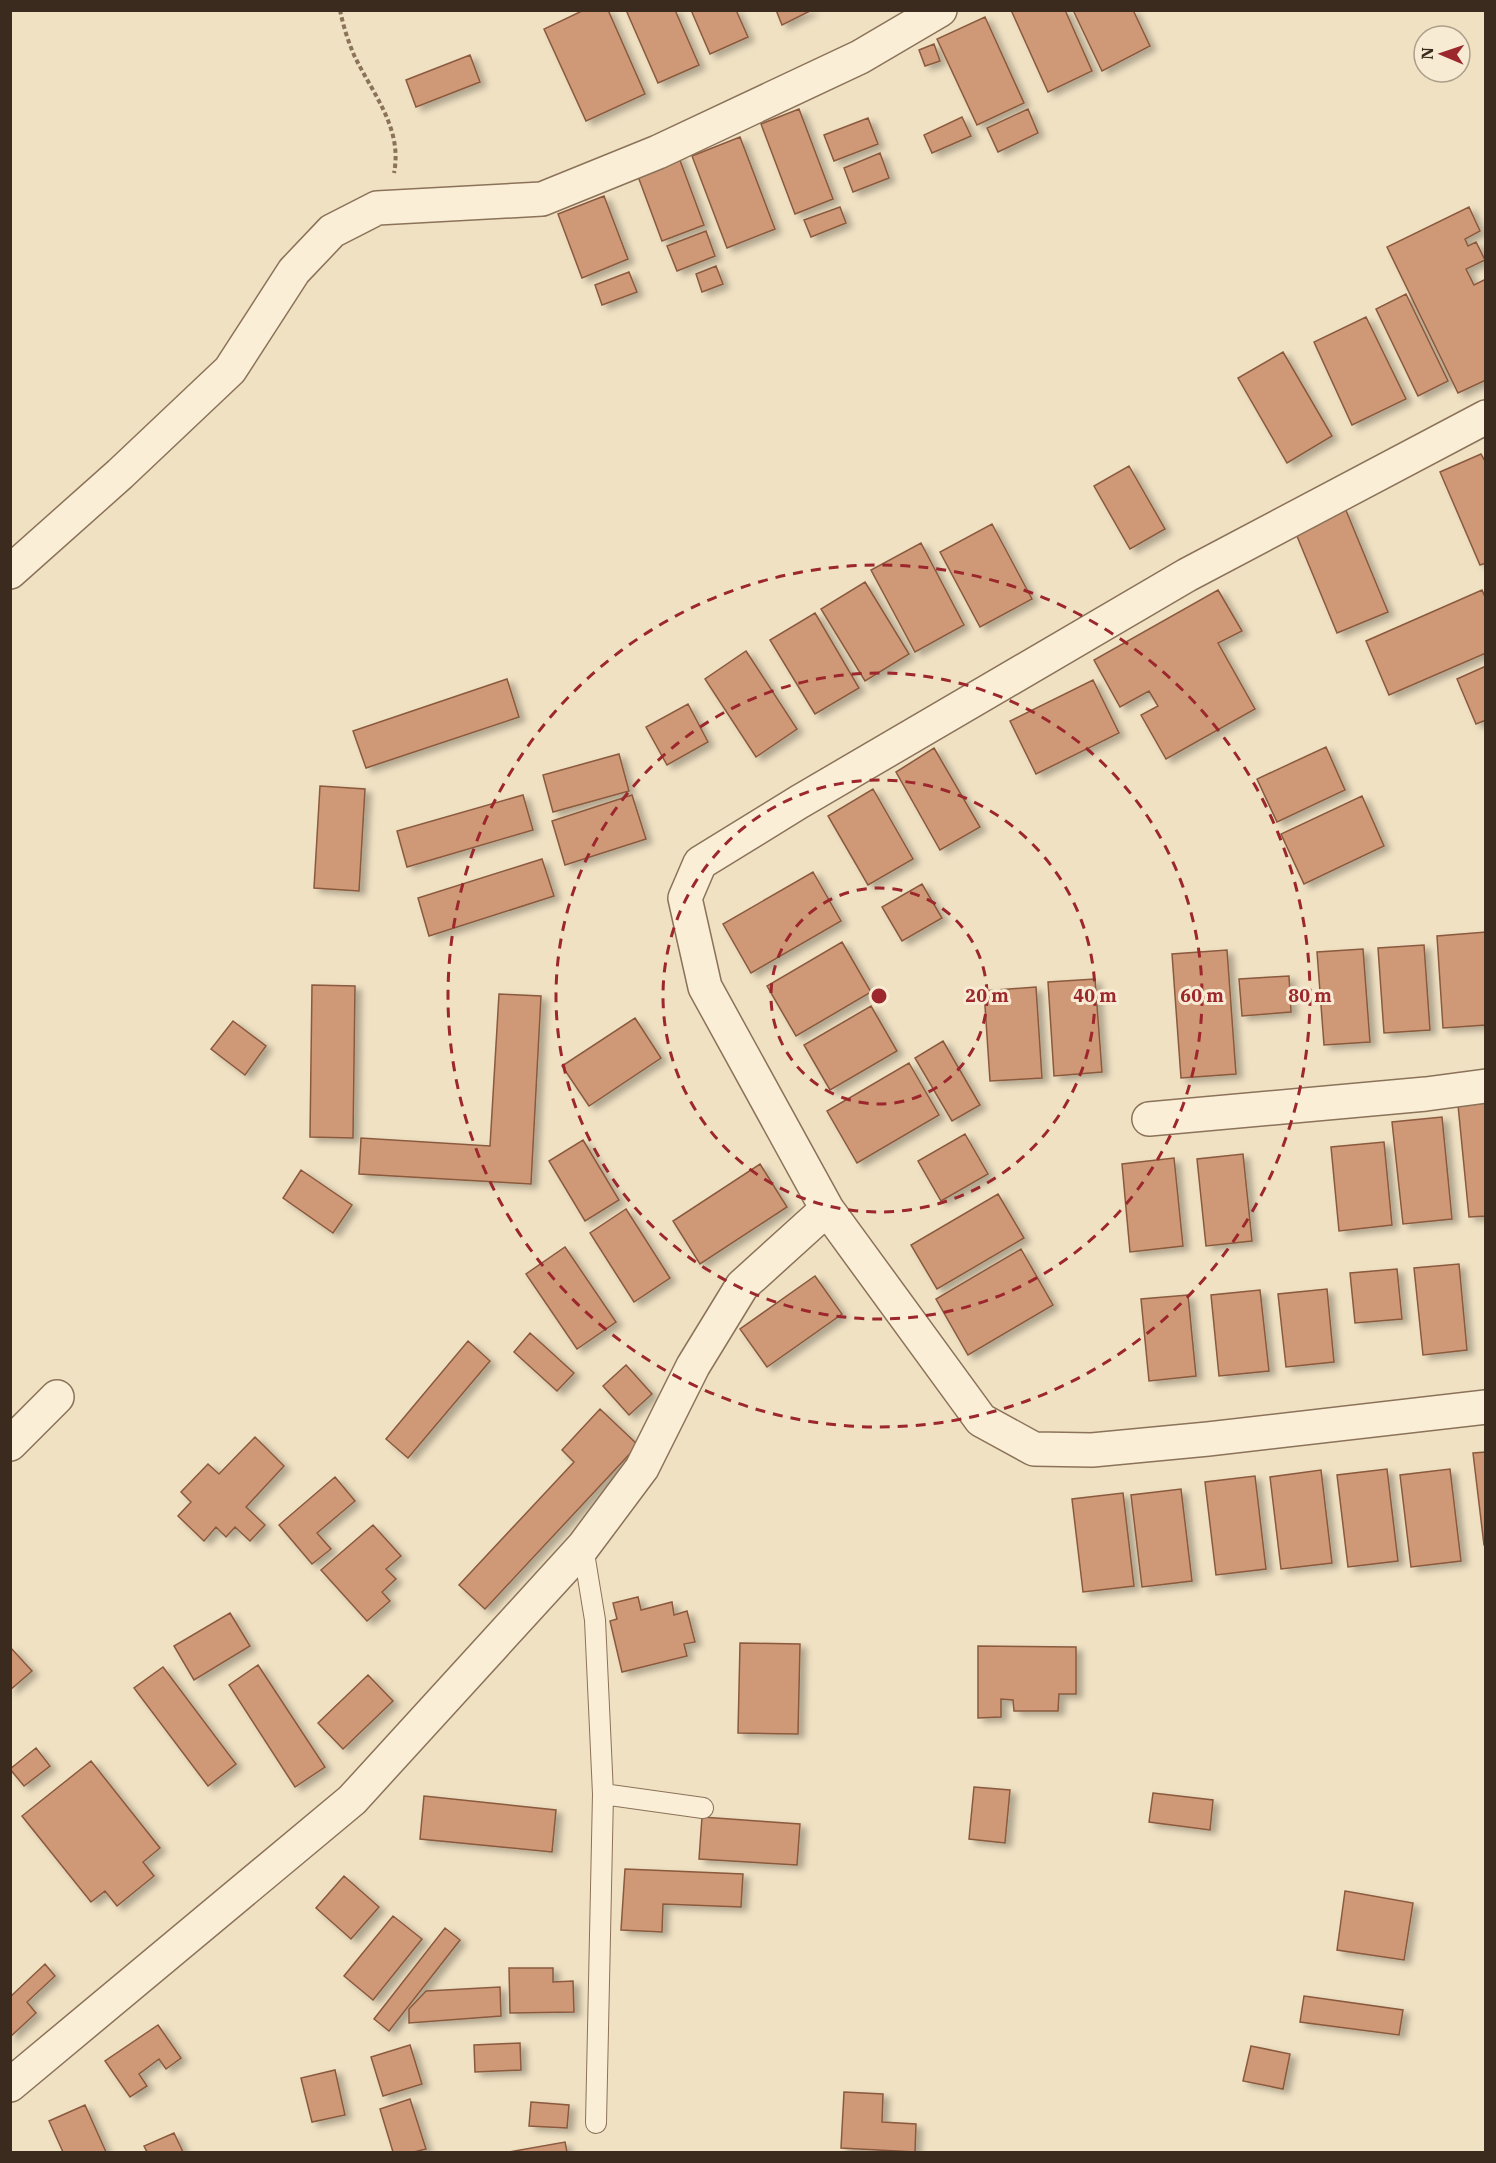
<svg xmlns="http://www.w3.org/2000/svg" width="1496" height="2163" font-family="'IBM Plex Serif',serif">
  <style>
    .building { fill: #cf9978; stroke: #8b5a3e; stroke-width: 1.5; filter: url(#shadow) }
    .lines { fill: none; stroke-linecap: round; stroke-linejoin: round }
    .lane-casing { stroke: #8b7259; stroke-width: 22 }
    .street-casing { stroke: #8b7259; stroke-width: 36 }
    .path { stroke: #8b7259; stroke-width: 4; stroke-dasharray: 4.5 3; stroke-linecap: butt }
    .lane { stroke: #faeed7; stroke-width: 20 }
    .street { stroke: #faeed7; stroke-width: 33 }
    .ring { fill: none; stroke: #9c272c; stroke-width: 3; stroke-dasharray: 10 8 }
    .centre { fill: #9c272c; stroke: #f7ebd3; stroke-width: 3 }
    .ring-label { font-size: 18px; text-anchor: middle; font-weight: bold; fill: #9c272c; stroke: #f7ebd3; stroke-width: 6; stroke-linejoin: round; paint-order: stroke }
  </style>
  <defs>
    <filter id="shadow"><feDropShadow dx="6" dy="4" stdDeviation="3" flood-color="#0004"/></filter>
  </defs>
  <rect width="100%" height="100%" fill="#f0e1c3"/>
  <path class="building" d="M584,10H608L645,94L586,121L544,29Z
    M626,10H675L699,65L658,83Z
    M691,10H736L748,37L710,54Z
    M776,10H812L782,25Z
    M1011,10H1065L1092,71L1048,92Z
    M1073,10H1133L1150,46L1102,71Z
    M985,17L1024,103L977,125L937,39Z
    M934,44L940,61L925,66L919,50Z
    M470,55L480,82L416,107L406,80Z
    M799,109L833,199L795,214L761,124Z
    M1028,109L1038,133L998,152L987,128Z
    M962,117L971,136L932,153L924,135Z
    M868,118L878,144L834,161L824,135Z
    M740,137L775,229L727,248L692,156Z
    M880,153L889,178L853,192L844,168Z
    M678,155L704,225L662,241L636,171Z
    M604,196L628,259L582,278L558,214Z
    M840,207L846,223L811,237L804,220Z
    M1469,207L1480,231L1465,239L1468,246L1476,242L1485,260L1466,269L1474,285L1486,279V380L1458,393L1387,247Z
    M706,231L715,256L677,271L667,246Z
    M716,266L723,284L702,292L696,274Z
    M629,272L637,292L602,305L595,285Z
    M1406,294L1448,381L1418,396L1376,309Z
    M1366,317L1406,399L1352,425L1314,342Z
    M1283,352L1332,436L1287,463L1238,378Z
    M1481,454L1486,463V563L1480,565L1440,472Z
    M1129,466L1165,529L1130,549L1094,486Z
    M1345,508L1388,612L1337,633L1294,529Z
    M992,524L1032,599L980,627L940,552Z
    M921,543L964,625L915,652L871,570Z
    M865,582L909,654L865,681L821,609Z
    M1218,590L1242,631L1218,643L1255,709L1166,759L1141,715L1158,706L1149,691L1120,707L1094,660Z
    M1482,590L1486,599V653L1389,695L1366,641Z
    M815,613L859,688L815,714L770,640Z
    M746,651L797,729L756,757L705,679Z
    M1486,666V720L1476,724L1457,679Z
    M507,679L519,717L366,768L353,731Z
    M1093,680L1119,733L1036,774L1010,721Z
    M688,704L708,742L667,765L646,727Z
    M1326,747L1345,790L1277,822L1257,779Z
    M934,748L980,827L940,850L896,772Z
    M619,754L629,791L553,812L543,775Z
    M320,786L365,789L359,891L314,888Z
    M873,789L913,859L868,885L828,816Z
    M523,795L533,830L407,867L397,831Z
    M632,795L646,839L565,865L552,821Z
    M1362,796L1384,846L1304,884L1281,834Z
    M542,859L554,896L429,936L418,898Z
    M813,872L841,921L751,973L723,924Z
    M922,884L942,918L902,941L882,907Z
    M1486,932V1025L1443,1028L1437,936Z
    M842,942L871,992L796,1036L767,986Z
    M1424,945L1430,1030L1384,1033L1378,948Z
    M1363,949L1370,1042L1324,1045L1317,952Z
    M1227,950L1236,1074L1181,1078L1172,954Z
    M1289,976L1291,1012L1242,1016L1239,979Z
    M1095,979L1102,1072L1054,1076L1048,982Z
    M312,985L355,986L353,1138L310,1137Z
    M1036,987L1042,1078L990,1081L984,991Z
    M499,994L541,996L531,1184L359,1174L361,1138L490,1146Z
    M871,1006L897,1051L830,1090L804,1045Z
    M635,1018L661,1058L589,1106L562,1066Z
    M233,1021L266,1046L245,1075L211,1049Z
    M943,1041L980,1105L952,1121L915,1058Z
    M909,1063L939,1115L857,1163L827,1111Z
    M1486,1102V1216L1469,1217L1458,1105Z
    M1442,1117L1452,1219L1403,1224L1392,1122Z
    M965,1134L988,1174L941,1201L918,1161Z
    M583,1140L619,1200L585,1221L549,1161Z
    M1384,1142L1392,1225L1339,1231L1331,1147Z
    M1243,1154L1252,1241L1206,1246L1197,1159Z
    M1174,1158L1183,1246L1130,1252L1122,1164Z
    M760,1164L787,1207L700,1264L673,1221Z
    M301,1170L352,1205L333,1233L283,1198Z
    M998,1194L1024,1238L937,1289L911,1245Z
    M626,1209L670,1278L634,1302L590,1233Z
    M565,1247L616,1322L577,1349L526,1274Z
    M1021,1249L1053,1305L968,1355L936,1299Z
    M1459,1264L1467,1350L1423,1355L1414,1268Z
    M1397,1269L1402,1319L1355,1323L1350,1273Z
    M815,1276L842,1314L767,1367L740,1329Z
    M1327,1289L1334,1362L1286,1367L1278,1294Z
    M1260,1290L1269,1371L1219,1376L1211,1295Z
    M1188,1295L1196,1376L1149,1381L1141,1299Z
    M530,1333L574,1373L557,1391L514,1352Z
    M468,1341L490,1361L408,1458L386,1439Z
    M626,1365L652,1394L629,1415L603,1386Z
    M600,1409L638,1445L485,1609L459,1585L574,1462L562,1450Z
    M255,1437L284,1466L246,1507L265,1525L250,1541L235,1527L226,1537L216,1527L204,1541L178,1516L191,1502L181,1492L208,1464L219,1474Z
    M1486,1452V1545H1484L1473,1453Z
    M1387,1469L1398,1561L1348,1567L1337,1475Z
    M1450,1469L1461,1561L1411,1567L1400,1475Z
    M1321,1470L1332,1563L1281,1569L1270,1477Z
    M1255,1476L1266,1569L1216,1575L1205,1482Z
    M335,1477L355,1501L317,1533L331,1549L312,1564L279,1525Z
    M1181,1489L1192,1581L1142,1587L1131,1495Z
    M1123,1493L1134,1586L1083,1592L1072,1499Z
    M373,1525L401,1556L386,1569L396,1579L382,1592L390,1601L367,1621L321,1570Z
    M638,1597L641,1610L672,1602L674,1615L687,1611L695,1642L684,1644L687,1656L622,1672L610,1621L617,1619L613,1603Z
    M230,1613L250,1646L194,1680L174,1646Z
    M740,1643L800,1644L798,1734L738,1733Z
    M978,1646L1076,1647V1694H1059L1058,1711H1014L1013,1700L1001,1699V1717L978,1718Z
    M10,1647L32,1671L10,1690Z
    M258,1665L325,1767L295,1787L229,1685Z
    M163,1667L236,1764L208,1786L134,1688Z
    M368,1675L393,1701L343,1749L318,1723Z
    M36,1748L50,1766L24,1786L10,1769Z
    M91,1761L160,1848L143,1862L154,1876L117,1906L105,1891L91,1902L22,1816Z
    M974,1787L1010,1790L1005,1843L969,1839Z
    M1153,1793L1213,1800L1210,1830L1149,1822Z
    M424,1796L556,1810L552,1852L420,1839Z
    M702,1817L800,1824L797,1865L699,1859Z
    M625,1869L743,1874L741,1907L663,1904L662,1932L621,1930Z
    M344,1876L379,1907L351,1939L316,1908Z
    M1345,1891L1413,1903L1404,1960L1337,1950Z
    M393,1916L422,1939L373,2000L344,1976Z
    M445,1928L460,1940L389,2031L374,2019Z
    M45,1964L55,1976L27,2002L36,2013L10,2037V1997Z
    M509,1968H553V1982L573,1981L574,2012L510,2013Z
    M500,1987L501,2016L409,2023V2009L426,1991Z
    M1304,1996L1403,2010L1399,2035L1300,2022Z
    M158,2025L181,2058L166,2069L159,2059L139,2074L147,2086L130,2097L105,2061Z
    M520,2043L521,2070L475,2072L474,2045Z
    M410,2045L422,2084L383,2096L371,2057Z
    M1251,2046L1290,2054L1283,2089L1243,2081Z
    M335,2070L345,2115L312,2122L301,2078Z
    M844,2092L883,2094L882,2122L916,2124L915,2152L841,2148Z
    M410,2099L426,2149L414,2152H393L380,2109Z
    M531,2102L569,2105L567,2128L529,2126Z
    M85,2105L106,2152H63L49,2121Z
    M174,2133L183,2152H147L144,2146Z
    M565,2142L567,2152H509Z"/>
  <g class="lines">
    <g class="lane-casing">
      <path id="lane" d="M583,1547L595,1620L603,1794L596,2123
        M603,1794L703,1808"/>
    </g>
    <g class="street-casing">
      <path id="street" d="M1486,417L1187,575L799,802L700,863L685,898L705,987L827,1209L981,1420L1034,1449L1092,1450L1208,1439L1486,1407
        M10,572L120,474L230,370L294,271L332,231L377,208L542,199L658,152L860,57L940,10
        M1149,1119L1426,1094L1486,1086
        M10,1444L57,1397
        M10,2085L352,1800L583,1547L642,1468L693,1366L742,1286L827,1209"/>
    </g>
    <path class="path" d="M340,10C343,25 348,41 354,55C372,93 403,128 394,173"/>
    <use href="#lane" class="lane"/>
    <use href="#street" class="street"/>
  </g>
  <g class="ring">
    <circle cx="879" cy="996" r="108"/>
    <circle cx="879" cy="996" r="216"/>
    <circle cx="879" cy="996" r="323"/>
    <circle cx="879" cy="996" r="431"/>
  </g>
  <circle cx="879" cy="996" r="9" class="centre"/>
  <g class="ring-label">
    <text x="987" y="1002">20 m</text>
    <text x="1095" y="1002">40 m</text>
    <text x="1202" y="1002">60 m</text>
    <text x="1310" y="1002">80 m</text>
  </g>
  <rect width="1496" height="2163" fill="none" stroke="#3a2b1e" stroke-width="24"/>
  <g transform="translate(1442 54) rotate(272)"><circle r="28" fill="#f7ebd3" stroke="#ab9e8b" stroke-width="1.5"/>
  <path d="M0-4.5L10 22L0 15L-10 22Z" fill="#9c272c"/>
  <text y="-9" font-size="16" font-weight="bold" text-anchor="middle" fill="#3a2b1e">N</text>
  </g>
</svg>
